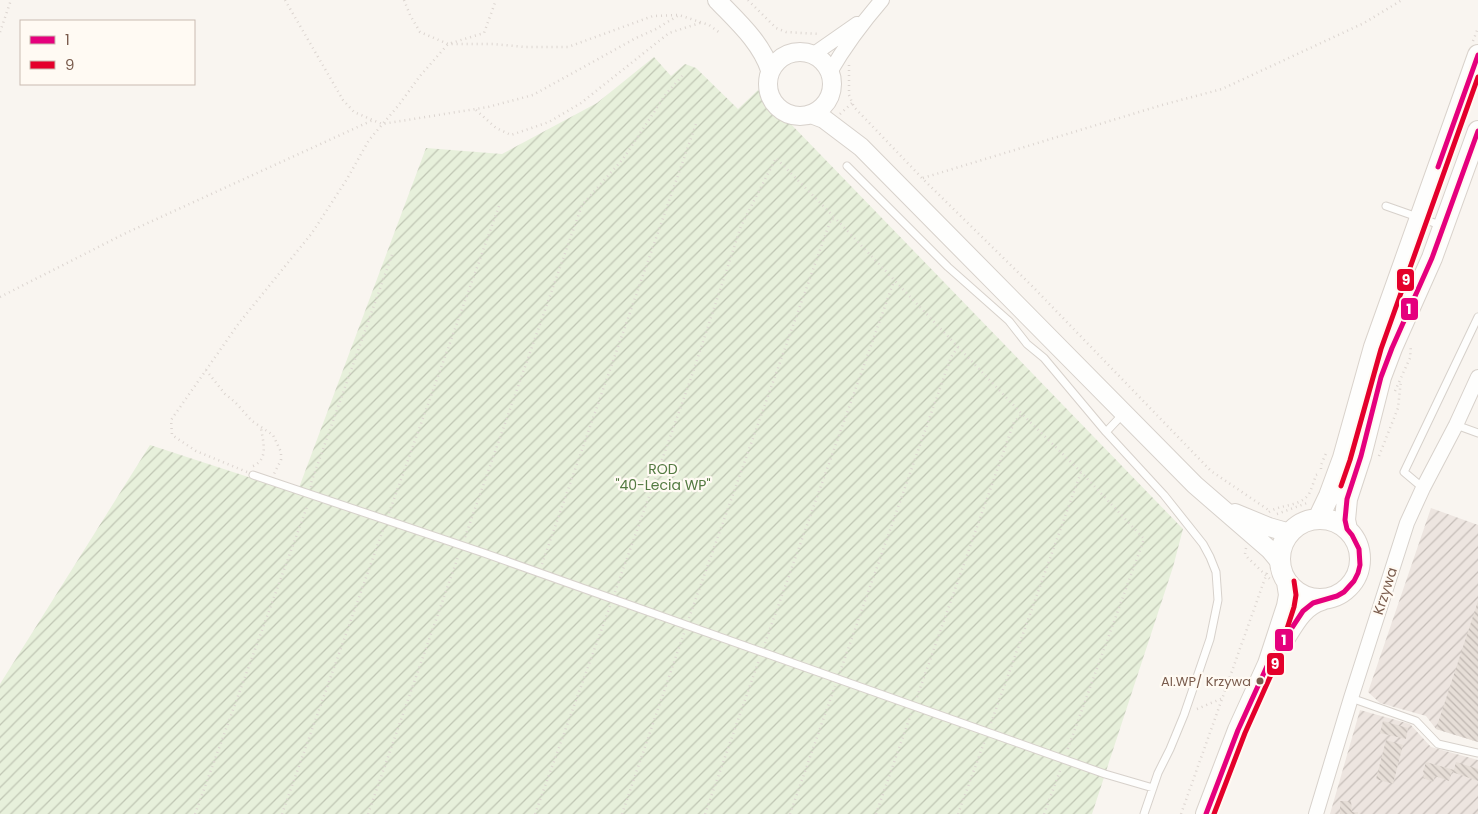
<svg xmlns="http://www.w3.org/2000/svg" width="1478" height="814" font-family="Poppins,sans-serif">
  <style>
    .industrial { fill: url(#industrial-furrows) }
    .garden { fill: url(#garden-furrows) }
    .building { fill: url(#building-back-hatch) }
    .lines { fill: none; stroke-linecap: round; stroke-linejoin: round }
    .service-casing { stroke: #d7d1cb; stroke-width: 9 }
    .minor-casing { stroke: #d7d1cb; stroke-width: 16 }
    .tertiary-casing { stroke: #d7d1cb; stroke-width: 20 }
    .secondary-casing { stroke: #d9d2cb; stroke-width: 22 }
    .path { stroke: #dcd5d0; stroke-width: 2.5; stroke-dasharray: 1 4; stroke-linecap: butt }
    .service { stroke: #fefefd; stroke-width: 7 }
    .minor { stroke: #fefefd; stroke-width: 14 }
    .tertiary { stroke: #fefefd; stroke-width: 18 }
    .secondary { stroke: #fefefd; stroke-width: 20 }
    .bus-1-casing { stroke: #fffaf3; stroke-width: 9 }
    .bus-2-casing { stroke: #fffaf3; stroke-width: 9 }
    .bus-1 { stroke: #e5007d; stroke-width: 5 }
    .bus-2 { stroke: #e4002b; stroke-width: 5 }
    .bus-dot { fill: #7a5c4d; stroke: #fffaf3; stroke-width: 2 }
    .labels { text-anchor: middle; stroke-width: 4.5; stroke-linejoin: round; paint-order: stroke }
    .bus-label { font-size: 13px; fill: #7a5c4d; stroke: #fffaf3; text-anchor: end }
    .park-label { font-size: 14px; fill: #537a41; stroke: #fffaf3 }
    .street-label { font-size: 14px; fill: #7a5c4d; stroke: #fffaf3 }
    .line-badge { stroke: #fffaf3; stroke-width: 2 }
    .badge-label { font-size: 14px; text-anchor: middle; font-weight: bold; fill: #fff }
  </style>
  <defs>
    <pattern id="industrial-furrows" width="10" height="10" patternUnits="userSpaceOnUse" patternTransform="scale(1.25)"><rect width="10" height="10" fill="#ede5e0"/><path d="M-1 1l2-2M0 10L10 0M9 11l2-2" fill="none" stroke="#c5bdb8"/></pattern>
    <pattern id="garden-furrows" width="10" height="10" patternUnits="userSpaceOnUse" patternTransform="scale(1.25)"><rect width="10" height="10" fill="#e7f0db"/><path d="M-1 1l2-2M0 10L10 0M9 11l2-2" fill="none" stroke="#c0c6b4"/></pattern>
    <pattern id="building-back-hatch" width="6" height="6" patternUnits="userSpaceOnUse" patternTransform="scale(1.25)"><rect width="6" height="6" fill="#e6ded7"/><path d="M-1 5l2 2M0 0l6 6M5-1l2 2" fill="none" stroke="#bfb7b1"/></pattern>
  </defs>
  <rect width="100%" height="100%" fill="#f9f5f0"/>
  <path class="industrial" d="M1431,508L1478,525V742L1436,729L1426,716L1380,703L1368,692Z
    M1360,710L1410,724L1431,747L1478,760V814H1330Z"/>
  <path class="garden" d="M654,57L671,76L685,64L696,68L738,109L758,90L1183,529L1173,567L1092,814H0V684L150,445L297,493L426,148L502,154L597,103Z"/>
  <path class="building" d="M1478,601V742L1436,729Z
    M1383,721L1408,728L1406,739L1380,733Z
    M1386,740L1403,745L1393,784L1376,779Z
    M1426,762L1454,770L1456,762L1478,769V781L1452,772L1449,781L1435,776L1433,782L1423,778L1424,773L1423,772Z
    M1340,801H1351L1352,812H1358V814H1340Z"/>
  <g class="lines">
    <g class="service-casing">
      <path id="service" d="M847,166L948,267L1009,321L1027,344L1044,358L1106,432L1164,495L1203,544L1210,557L1216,572L1218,600L1210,639L1184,715L1170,749L1158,773L1144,814
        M1386,206L1443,226
        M1456,425L1478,433
        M1106,432L1123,414
        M253,475L481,552L1105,774L1153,788
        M1423,488L1404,472L1478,317
        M1351,698L1416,721L1438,744L1478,753"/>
    </g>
    <g class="minor-casing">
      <path id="minor" d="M814,54L857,24
        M830,72C845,46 863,22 882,0
        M1316,814L1351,698L1407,523L1423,488L1456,425L1478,377"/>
    </g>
    <g class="tertiary-casing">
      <path id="tertiary" d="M717,0C737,21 761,42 770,70
        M768 84a32 32 0 1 1 64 0a32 32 0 1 1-64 0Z
        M811,114L824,119L861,147L1195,485L1270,550L1280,562
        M1235,513L1269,527L1290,533"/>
    </g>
    <g class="secondary-casing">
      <path id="secondary" d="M1280 559a40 40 0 1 1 80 0a40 40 0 1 1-80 0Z
        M1318,519L1329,496L1343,458L1374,347L1478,55
        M1347,529L1345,520L1347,499L1361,456L1381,377L1392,348L1432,258L1478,131
        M1283,641C1294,624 1302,606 1322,600
        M1206,814L1238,730L1268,664L1287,606L1289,595L1287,582"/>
    </g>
    <path class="path" d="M285,0L343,100L354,112L382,124L488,107L533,95L636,38L656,29L679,15
      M404,0L410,15L420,32L448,44H493L525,47H568L653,16L679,15L709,25L720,33
      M748,0L776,28L786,32L819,34
      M0,32L11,0
      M1473,41L1478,28
      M849,65V95L854,107L922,178L1034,288L1211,471L1270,511
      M476,110L496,128L511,135L549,122L581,103L669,33L703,22
      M840,114L852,103
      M923,178L1162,105L1222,89L1364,23L1402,0
      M0,297L126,233L373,120
      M206,370L225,394L235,402L252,421L273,435L281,452V460L274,474
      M1395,391L1410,358L1411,345
      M1379,456L1398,408L1401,380
      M253,466C269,459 263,442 261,428
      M1321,469V465L1327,451
      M247,472L196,451L172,435L171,420L239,323L312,233L347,179L369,140L398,106L420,76L448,44L484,33L496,0
      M311,487V483L393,252
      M1269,512C1281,504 1300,507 1309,494C1312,488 1314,481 1316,475L1320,473
      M389,513L499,206
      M1277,514L1307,503
      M465,537L582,205L623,159L666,94L683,75
      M1246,548L1245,554L1248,558L1272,581
      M542,564L697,121
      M615,592L690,381L741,226L776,158L836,219
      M689,618L831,219H836L1022,414L1081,472L1144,539L1067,751
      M765,643L894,281
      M840,672L951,357L958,347
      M917,697L1014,422L1022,414
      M1197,709L1223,698
      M991,723L1081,472
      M195,814L308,504
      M282,814L384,527
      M368,814L459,554
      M535,814L610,606
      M622,814L684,633
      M705,814L759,660
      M790,814L835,686
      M876,814L911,714
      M958,814L985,740
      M1044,814L1061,768
      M1181,814L1268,570"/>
    <use href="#service" class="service"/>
    <use href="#minor" class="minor"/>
    <use href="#tertiary" class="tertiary"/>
    <use href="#secondary" class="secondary"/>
    <g class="bus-1-casing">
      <path id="bus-1" d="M1438,167L1478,55
        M1206,814L1238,730L1268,664L1303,611L1313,603L1337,596L1344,592L1354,581L1358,573L1360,565L1359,549L1352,535L1347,529L1345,520L1347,499L1361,456L1381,377L1392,348L1432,258L1478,131"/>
    </g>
    <g class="bus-2-casing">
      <path id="bus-2" d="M1341,486L1350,460L1381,349L1478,77
        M1214,814L1245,733L1275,666L1294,607L1296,595L1294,581"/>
    </g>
    <use href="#bus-1" class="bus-1"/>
    <use href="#bus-2" class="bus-2"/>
  </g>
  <circle class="bus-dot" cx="1260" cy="681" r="4.5"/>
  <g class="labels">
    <g class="bus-label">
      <text x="1251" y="686">Al.WP/ Krzywa</text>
    </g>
    <g class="park-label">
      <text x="663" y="474">ROD<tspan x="663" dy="16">"40-Lecia WP"</tspan></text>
    </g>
    <g class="street-label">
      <text transform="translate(1385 591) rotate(-72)" y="5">Krzywa</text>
    </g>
  </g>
  <g class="line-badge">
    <rect x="1396" y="268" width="19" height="24" rx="5" fill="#e4002b"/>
    <rect x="1400" y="297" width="19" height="24" rx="5" fill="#e5007d"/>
    <rect x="1274" y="628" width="20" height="24" rx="5" fill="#e5007d"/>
    <rect x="1266" y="652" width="19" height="24" rx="5" fill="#e4002b"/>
  </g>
  <g class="badge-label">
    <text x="1406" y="285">9</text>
    <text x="1409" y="314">1</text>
    <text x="1284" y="645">1</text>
    <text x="1275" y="669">9</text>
  </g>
  <rect x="20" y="20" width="175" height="65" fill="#fffaf3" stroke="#cabbb1"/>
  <rect x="30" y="36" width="25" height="8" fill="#e5007d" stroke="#cabbb1"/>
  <text x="65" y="45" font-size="15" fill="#7a5c4d">1</text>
  <rect x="30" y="61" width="25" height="8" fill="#e4002b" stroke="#cabbb1"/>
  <text x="65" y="70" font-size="15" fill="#7a5c4d">9</text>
</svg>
